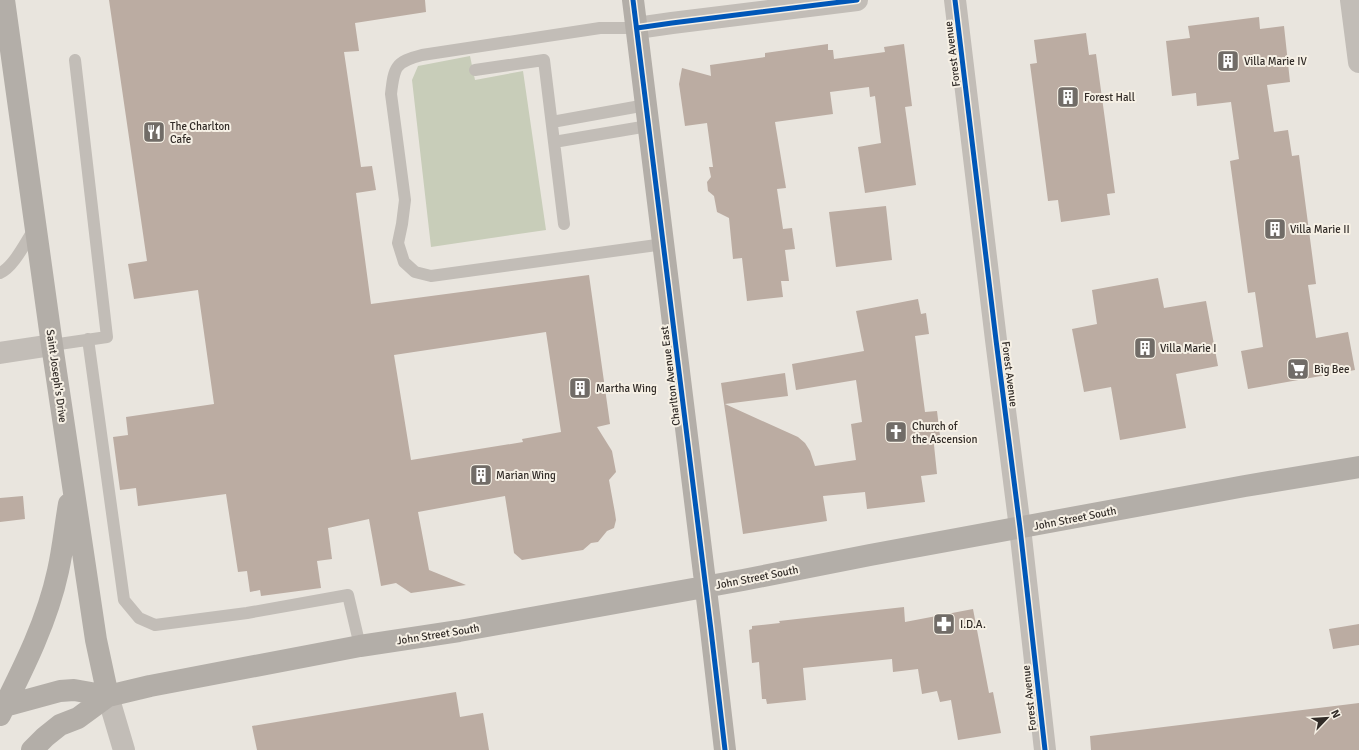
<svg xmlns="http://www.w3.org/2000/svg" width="1359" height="750" font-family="Signika,sans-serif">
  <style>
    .green { fill: #c8cdb9 }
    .building { fill: #bbaca2; fill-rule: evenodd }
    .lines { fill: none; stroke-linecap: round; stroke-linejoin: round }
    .service { stroke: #c2bdb7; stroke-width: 12 }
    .minor { stroke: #c2bdb7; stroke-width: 22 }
    .tertiary { stroke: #c2bdb7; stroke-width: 22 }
    .secondary { stroke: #b3aea8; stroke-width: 22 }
    .cycleway-casing { stroke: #f6f0e5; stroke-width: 8 }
    .cycleway { stroke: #0057b8; stroke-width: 5 }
    .labels { text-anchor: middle; stroke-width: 4; stroke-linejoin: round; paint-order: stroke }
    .street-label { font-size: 11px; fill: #312b27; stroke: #f6f0e5 }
    .poi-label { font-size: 11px; fill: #312b27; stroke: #f6f0e5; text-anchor: start }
  </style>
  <rect width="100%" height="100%" fill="#e9e5de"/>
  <path class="green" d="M470,56L475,80L523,71L546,230L431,247L412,80L418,66Z"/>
  <path class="building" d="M109,0H425L426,12L355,23L359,51L344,52L361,167L372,166L376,190L356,193L371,304L589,275L610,424L597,427L612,451L616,472L609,480L615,513L616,520L614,528L607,531L598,542L591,543L583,550L522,560L514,553L505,496L418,512L429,570L466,585L411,593L396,583L381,586L369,519L328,528L332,559L317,561L321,588L261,596L260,590L250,592L247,571L238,572L226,494L138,506L136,488L120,490L113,437L128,435L126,417L214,404L198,290L134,299L128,264L147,261ZM546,332L561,432L522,439L523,442L411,460L394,355Z
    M1259,17L1260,29L1284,26L1290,82L1267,85L1274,132L1288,130L1292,156L1299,155L1316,284L1308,285L1316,338L1348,332L1355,370L1248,389L1241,351L1263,347L1255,292L1248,293L1230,161L1239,159L1231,102L1197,106L1196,93L1172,96L1166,41L1190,38L1188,26Z
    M1086,33L1089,55L1096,54L1115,193L1107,194L1110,215L1061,222L1058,200L1048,201L1030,64L1037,63L1034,40Z
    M828,44V50H833L834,59L885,52L884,47L904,44L912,106L905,107L916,185L865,193L858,147L881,143L875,96L870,97L869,87L830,92L833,114L775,122L786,188L777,189L783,229L792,228L795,249L785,250L789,281H781L783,297L747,301L742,258L733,259L729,218L717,212L714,196L708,191L707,182L711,177L709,167H713L707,123L685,126L679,84L682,68L711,76L710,65L765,57V53Z
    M886,206L892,260L836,267L829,212Z
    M1158,278L1164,308L1206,301L1218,366L1176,374L1186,428L1120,440L1111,387L1084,392L1072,329L1097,324L1092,290Z
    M918,299L921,314L926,313L929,334L915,336L925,412L937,411L941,444L934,445L937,474L921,476L925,502L867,509L865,492L823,496L827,521L743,534L721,383L785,373L788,396L725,404L798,437L805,443L810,451L815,466L856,460L851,424L862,422L856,380L796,390L792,364L864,351L856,311Z
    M23,496L25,519L0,522V498Z
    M904,607L905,622L973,609L989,693L993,692L1001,733L958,740L951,700L940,702L937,691L922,694L918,669L893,672L892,659L803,668L806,700L767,704L766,699H762L759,662L752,663L749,630L752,629V626L780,623L779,621Z
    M1359,624V645L1333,649L1329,629Z
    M456,692L460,717L483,713L489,750H257L252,726Z
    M1359,703V750H1091L1090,736Z"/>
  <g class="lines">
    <path class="service" d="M637,28H600L422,55C395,62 394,67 391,94L405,200L402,224L398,243L404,262L415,272L431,276L664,244
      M475,70L544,60L564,224
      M552,122L646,105
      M554,142L648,126
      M0,273C14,267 26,241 35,228
      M88,339L124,600L139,618L155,625L247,613L348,595L360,646
      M52,345L107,337L75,60"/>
    <path class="minor" d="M955,0L996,340L1020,528L1045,750
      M637,28L672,23L857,0
      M0,353L52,345
      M108,696L124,750"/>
    <path class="tertiary" d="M1351,0L1359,62"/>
    <path class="secondary" d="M4,0L52,345L96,640L108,696
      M633,0L711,630L725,750
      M5,706L60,691L74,690L108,696
      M0,715C23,669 47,622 58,571C63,549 65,527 69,504
      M32,750L45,737L60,725L78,718L108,696L150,686L360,646L459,631L743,580L870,555L1245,486L1359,467"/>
    <g class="cycleway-casing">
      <path id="cycleway" d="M633,0L711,630L725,750
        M955,0L996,340L1020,528L1045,750
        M637,28L672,23L857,0"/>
    </g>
    <use href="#cycleway" class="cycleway"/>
  </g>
  <defs>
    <g id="building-square" transform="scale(1.15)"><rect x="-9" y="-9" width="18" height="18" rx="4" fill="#716c67" stroke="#f6f0e5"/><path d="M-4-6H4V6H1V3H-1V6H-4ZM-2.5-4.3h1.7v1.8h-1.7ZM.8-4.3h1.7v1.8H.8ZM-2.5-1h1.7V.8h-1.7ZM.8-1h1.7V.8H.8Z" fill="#fff"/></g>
    <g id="restaurant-square" transform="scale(1.15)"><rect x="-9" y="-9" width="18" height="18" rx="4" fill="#716c67" stroke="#f6f0e5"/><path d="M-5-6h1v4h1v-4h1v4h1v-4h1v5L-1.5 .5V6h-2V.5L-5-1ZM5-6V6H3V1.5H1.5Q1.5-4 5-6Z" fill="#fff"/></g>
    <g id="supermarket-square" transform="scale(1.15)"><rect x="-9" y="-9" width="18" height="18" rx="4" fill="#716c67" stroke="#f6f0e5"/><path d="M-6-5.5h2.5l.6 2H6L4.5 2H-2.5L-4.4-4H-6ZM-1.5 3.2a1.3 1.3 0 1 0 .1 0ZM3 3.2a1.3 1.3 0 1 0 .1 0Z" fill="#fff"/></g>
    <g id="church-square" transform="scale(1.15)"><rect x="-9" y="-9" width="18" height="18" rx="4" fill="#716c67" stroke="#f6f0e5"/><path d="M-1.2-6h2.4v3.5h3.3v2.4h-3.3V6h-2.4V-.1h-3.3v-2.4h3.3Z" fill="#fff"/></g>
    <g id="pharmacy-square" transform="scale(1.15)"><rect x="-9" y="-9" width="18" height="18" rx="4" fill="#716c67" stroke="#f6f0e5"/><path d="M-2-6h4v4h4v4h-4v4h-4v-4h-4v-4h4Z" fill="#fff"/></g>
  </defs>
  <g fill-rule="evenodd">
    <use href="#building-square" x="1228" y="61"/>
    <use href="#building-square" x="1068" y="97"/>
    <use href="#restaurant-square" x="154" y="132"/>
    <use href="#building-square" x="1275" y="229"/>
    <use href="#building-square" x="1145" y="348"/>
    <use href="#supermarket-square" x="1298" y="369"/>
    <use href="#building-square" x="580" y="388"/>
    <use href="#church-square" x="896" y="432"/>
    <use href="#building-square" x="481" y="475"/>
    <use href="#pharmacy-square" x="944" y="624"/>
  </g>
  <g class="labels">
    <g class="street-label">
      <text transform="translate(952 54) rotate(-97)" y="4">Forest Avenue</text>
      <text transform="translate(1010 374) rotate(83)" y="4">Forest Avenue</text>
      <text transform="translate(57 376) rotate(82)" y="4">Saint Joseph's Drive</text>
      <text transform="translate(670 376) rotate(-97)" y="4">Charlton Avenue East</text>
      <text transform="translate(1075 518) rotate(-11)" y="4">John Street South</text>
      <text transform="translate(757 577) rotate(-11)" y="4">John Street South</text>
      <text transform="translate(438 634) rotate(-9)" y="4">John Street South</text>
      <text transform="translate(1029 698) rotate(-96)" y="4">Forest Avenue</text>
    </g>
    <g class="poi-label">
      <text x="1244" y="65">Villa Marie IV</text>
      <text x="1084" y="101">Forest Hall</text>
      <text x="170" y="130">The Charlton<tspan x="170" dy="13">Cafe</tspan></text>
      <text x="1290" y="233">Villa Marie II</text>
      <text x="1160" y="352">Villa Marie I</text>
      <text x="1314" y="373">Big Bee</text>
      <text x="596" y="392">Martha Wing</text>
      <text x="912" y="430">Church of<tspan x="912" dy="13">the Ascension</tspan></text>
      <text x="496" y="479">Marian Wing</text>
      <text x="960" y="628">I.D.A.</text>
    </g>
  </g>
  <g transform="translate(1327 718) rotate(65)" stroke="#f6f0e5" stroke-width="3" paint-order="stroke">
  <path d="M0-3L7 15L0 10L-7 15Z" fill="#312b27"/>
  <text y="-6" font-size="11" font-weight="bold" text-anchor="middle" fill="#312b27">N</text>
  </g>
</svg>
